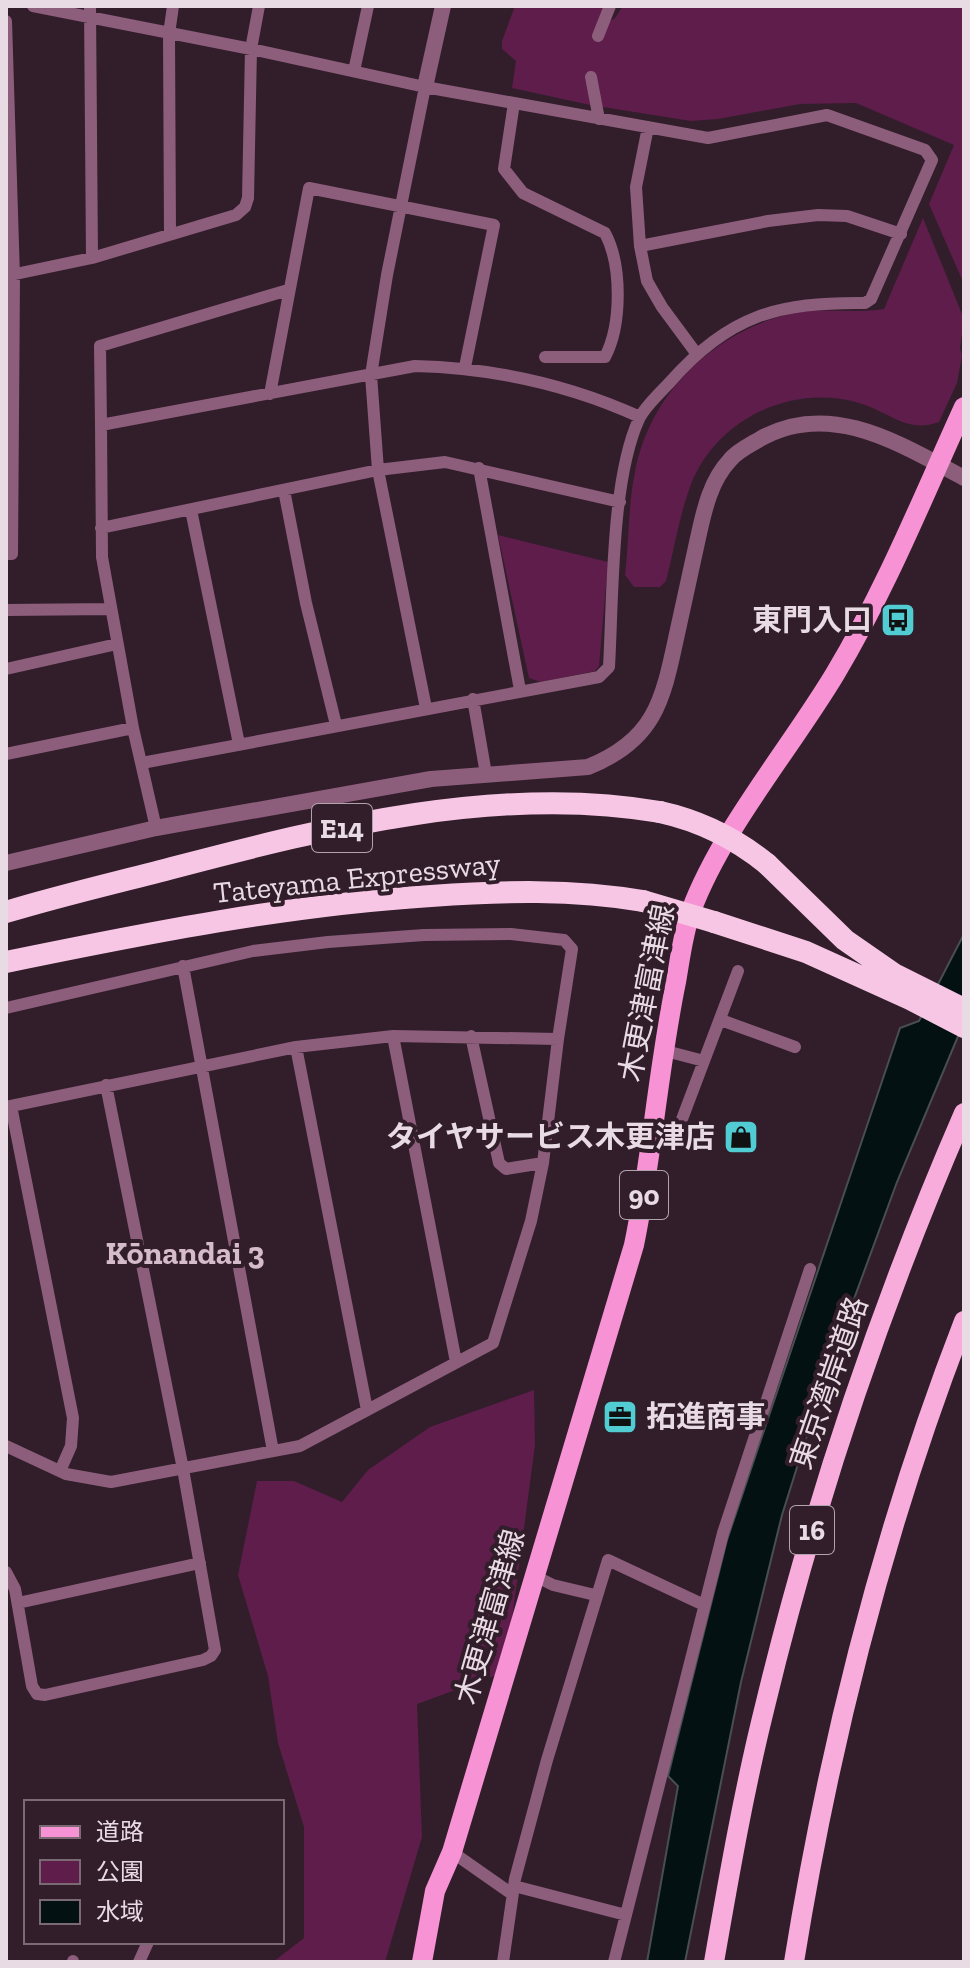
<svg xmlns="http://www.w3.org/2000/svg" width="970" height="1968" font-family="'Zilla Slab','Noto Sans JP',serif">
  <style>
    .green { fill: #5e1d4b }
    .water { fill: #031112; stroke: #484e51; stroke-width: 2 }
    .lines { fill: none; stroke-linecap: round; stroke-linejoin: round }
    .minor { stroke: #8d5d7c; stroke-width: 12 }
    .tertiary { stroke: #8d5d7c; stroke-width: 16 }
    .primary { stroke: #f793d4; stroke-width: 20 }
    .trunk { stroke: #f7acdc; stroke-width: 20 }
    .motorway { stroke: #f7c6e4; stroke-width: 22 }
    .motorway-bridge { stroke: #f7c6e4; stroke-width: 22 }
    .labels { text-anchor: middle; stroke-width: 8; stroke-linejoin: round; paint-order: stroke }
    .shield { fill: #311e2a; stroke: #b2a2ac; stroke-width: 2 }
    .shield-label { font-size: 28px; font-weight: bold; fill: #e9dbe3 }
    .poi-label { font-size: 30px; font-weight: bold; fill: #e9dbe3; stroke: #311e2a; text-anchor: end }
    .street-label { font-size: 30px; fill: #e9dbe3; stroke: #311e2a }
    .neighbourhood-label { font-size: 32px; font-weight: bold; fill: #d6bbcb; stroke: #311e2a }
  </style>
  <rect width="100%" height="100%" fill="#311e2a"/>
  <path class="green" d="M515,6H609L610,21L615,18L623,6H964V284L929,204L954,145L856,103L800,104L718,119L691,121L590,105L512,88L516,61L502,49V41Z
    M923,218L964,319L960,348L962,356L957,383L939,422C907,434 890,412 859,403C792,383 715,419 690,487C679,517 674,550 666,581L660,587H634L625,575C629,541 628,505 635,472C650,392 715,331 793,313C822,307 854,314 884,309Z
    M498,535L608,562L599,666L595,671L541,682L529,678Z
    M534,1390L535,1445L505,1672L417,1704L422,1837L385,1962H273L304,1938V1827L278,1743L268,1676L238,1575L257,1481H294L342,1502L368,1470L430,1427Z"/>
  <path class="water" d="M964,934V1022L897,1182L826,1375L782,1515L741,1682L685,1962H647L678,1786L668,1776L727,1540L900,1028L919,1021Z"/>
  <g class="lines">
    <path class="minor" d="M33,6L251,49L425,87L708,138L827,115L925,150L932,160L871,299L865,303C778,302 729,315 670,382C660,393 645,406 639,419C611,480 613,598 609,667L599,677L142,763
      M90,6L92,258
      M6,21L14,277L12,554H6
      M598,36L610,6
      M354,71L368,6
      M591,77L599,119
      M425,87L387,275L371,375L378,470L426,708
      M514,103L504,169L523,193L605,233C622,265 622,324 605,357H545
      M648,127L636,187L640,246L647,281L662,307L696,353
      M170,234L169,34L173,6
      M640,246L768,221L818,215L847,216L901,234
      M6,276L92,258L236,215L245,207L248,198L251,49L259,6
      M270,394L309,188L494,225L465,367
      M101,425L100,346L288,290
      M479,468L520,690
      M284,490L306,603L336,725
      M191,510L239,744
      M101,528L378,470L445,462L620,502
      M6,610L111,609
      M6,669L117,644
      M473,699L486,774
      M6,754L133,728
      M156,828L133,728L102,557L101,425L415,366C492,368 570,385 640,417
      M183,966L273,1451
      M6,1008L253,951L328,942L424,935L511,934L564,940L572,949L558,1039L543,1163L531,1221L493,1343L300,1446L111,1482L66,1474L6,1446
      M721,1020L795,1047
      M393,1036L456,1362
      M471,1036L499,1163L506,1169L543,1163
      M296,1047L367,1410
      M662,1050L704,1061
      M11,1106L73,1418L71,1446L60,1471
      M6,1107L296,1047L393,1036L558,1039
      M676,1135L738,971
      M6,1572L15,1589L32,1686L37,1694L45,1695L203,1660L211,1656L215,1650L183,1469L106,1085
      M533,1575L553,1585L595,1595
      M18,1603L200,1563
      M452,1852L512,1894
      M514,1886L626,1915
      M73,1962V1961
      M139,1962L148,1942
      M503,1962L515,1879L547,1760L608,1560L704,1605
      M614,1962L723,1533L810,1269"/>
    <path class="tertiary" d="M425,87L443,6
      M6,863L156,828L431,779L588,767C656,740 663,699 677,634C684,602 691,570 698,538C704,511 710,481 730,460C737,451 750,445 760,439C830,399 900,444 964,478"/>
    <path class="primary" d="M422,1962L435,1891L452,1852L634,1245C652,1158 658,1069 676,982C680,959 683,933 691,911C721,830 790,749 835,674C886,589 923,497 964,407"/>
    <path class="trunk" d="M714,1962C729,1876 744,1790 765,1706C814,1503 881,1304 964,1113
      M794,1962C829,1745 884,1527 964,1321"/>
    <path class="motorway" d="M767,864L845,940L894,974L964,1009
      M6,912C62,895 119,882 176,867C328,827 502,784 660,812
      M714,922L806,952L910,999L964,1027
      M6,962C147,933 288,905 431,896C503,891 572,889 643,901"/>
    <path class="motorway-bridge" d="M660,812C701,821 735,838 767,864
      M643,901L714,922"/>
  </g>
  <defs>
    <g id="bus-square" transform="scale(1.8)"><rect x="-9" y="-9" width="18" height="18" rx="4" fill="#51ccd3" stroke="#311e2a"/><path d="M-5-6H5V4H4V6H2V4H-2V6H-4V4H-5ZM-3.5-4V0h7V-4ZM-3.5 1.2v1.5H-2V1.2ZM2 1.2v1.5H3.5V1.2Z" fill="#111"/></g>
    <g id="shop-square" transform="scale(1.8)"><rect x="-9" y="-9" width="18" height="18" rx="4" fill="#51ccd3" stroke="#311e2a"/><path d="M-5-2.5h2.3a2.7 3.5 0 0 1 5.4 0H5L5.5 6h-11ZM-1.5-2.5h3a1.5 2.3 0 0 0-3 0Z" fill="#111"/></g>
    <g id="office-square" transform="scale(1.8)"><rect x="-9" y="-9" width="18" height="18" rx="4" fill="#51ccd3" stroke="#311e2a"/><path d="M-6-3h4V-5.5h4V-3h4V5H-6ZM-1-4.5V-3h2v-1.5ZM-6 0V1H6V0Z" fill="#111"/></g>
  </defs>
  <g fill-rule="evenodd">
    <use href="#bus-square" x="898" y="620"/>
    <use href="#shop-square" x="741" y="1137"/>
    <use href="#office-square" x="620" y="1417"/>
  </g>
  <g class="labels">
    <g class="shield">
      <rect x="312" y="804" width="60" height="48" rx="6"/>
      <rect x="620" y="1171" width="48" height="48" rx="6"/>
      <rect x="790" y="1506" width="44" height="48" rx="6"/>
    </g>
    <g class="shield-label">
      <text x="342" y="838">E14</text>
      <text x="644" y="1205">90</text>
      <text x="812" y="1540">16</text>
    </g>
    <g class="poi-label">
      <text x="872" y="630">東門入口</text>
      <text x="715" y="1147">タイヤサービス木更津店</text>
      <text x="646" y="1427" text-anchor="start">拓進商事</text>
    </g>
    <g class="street-label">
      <text transform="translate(357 878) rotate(-6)" y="10">Tateyama Expressway</text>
      <text transform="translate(647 993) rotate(-79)" y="10">木更津富津線</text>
      <text transform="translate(829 1383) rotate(-71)" y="10">東京湾岸道路</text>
      <text transform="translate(490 1617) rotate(-74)" y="10">木更津富津線</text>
    </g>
    <g class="neighbourhood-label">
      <text x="185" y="1264">Kōnandai 3</text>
    </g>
  </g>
  <rect width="970" height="1968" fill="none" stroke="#e9dbe3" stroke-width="16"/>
  <rect x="24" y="1800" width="260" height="144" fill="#311e2a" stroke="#7b6a74" stroke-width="2"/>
  <rect x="40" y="1826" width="40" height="12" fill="#f793d4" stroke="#7b6a74" stroke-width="2"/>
  <text x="96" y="1840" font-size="24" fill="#e9dbe3">道路</text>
  <rect x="40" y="1860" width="40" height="24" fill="#5e1d4b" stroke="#7b6a74" stroke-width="2"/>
  <text x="96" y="1880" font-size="24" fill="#e9dbe3">公園</text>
  <rect x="40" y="1900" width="40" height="24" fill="#031112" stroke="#7b6a74" stroke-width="2"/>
  <text x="96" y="1920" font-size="24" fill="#e9dbe3">水域</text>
</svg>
